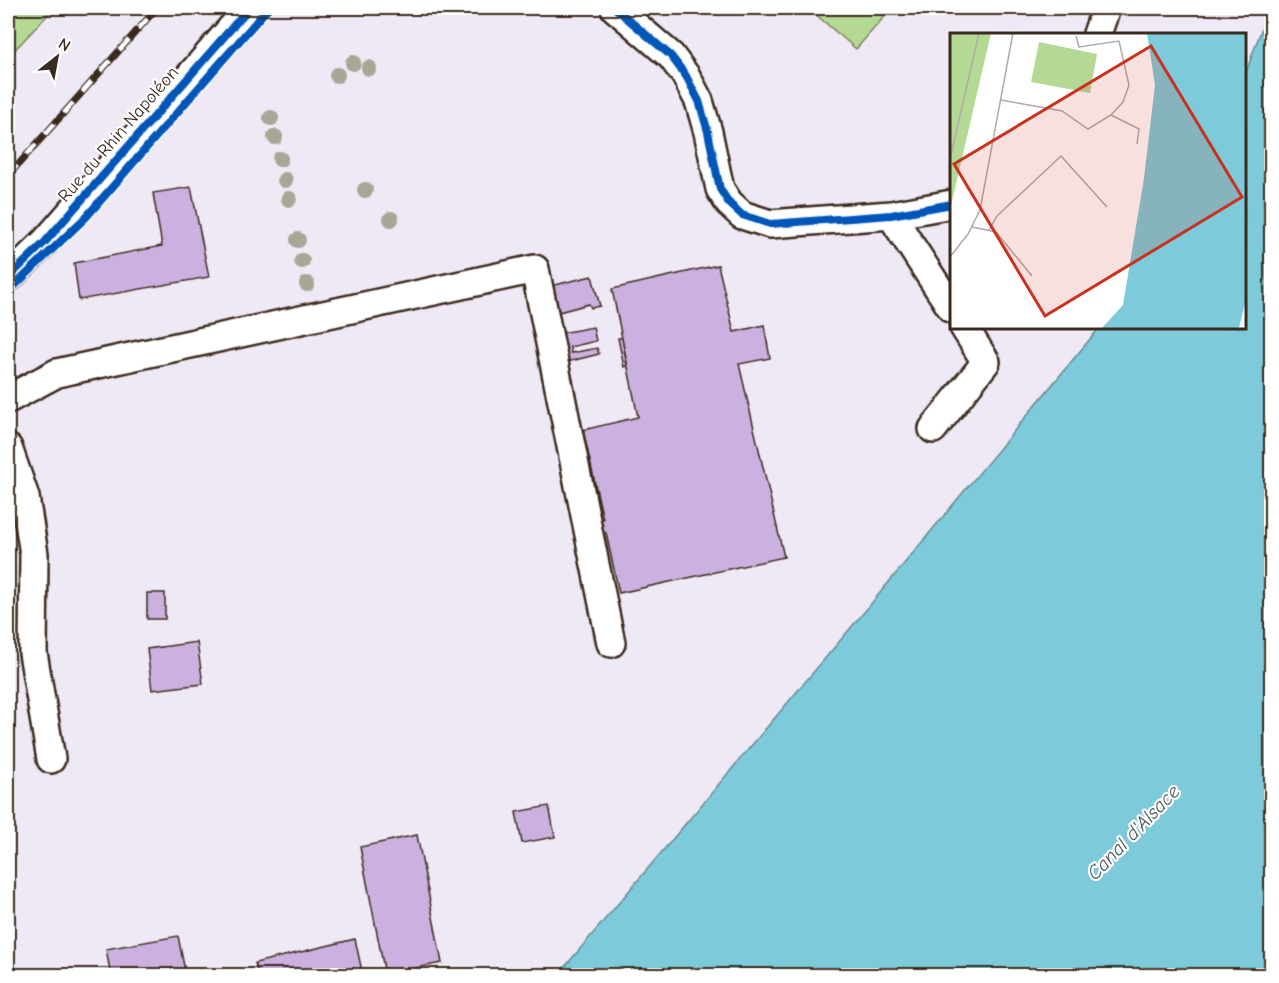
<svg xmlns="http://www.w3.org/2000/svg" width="1279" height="983" font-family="'Comic Neue',sans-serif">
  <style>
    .built { fill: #efe8f5; fill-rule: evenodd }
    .green { fill: #b4d994; stroke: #788259; stroke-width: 1.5 }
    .water { fill: #7ccada; stroke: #628a8f; stroke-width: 1.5 }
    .building { fill: #cbb1df; stroke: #3b2a1e; stroke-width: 1.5 }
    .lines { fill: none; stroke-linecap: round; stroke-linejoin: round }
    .minor-casing { stroke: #3b2a1e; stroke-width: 32 }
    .minor { stroke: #fff; stroke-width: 27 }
    .rail-casing { stroke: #3b2a1e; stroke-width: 7 }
    .rail { stroke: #fff; stroke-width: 4.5; stroke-dasharray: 14; stroke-linecap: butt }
    .cycleway-casing { stroke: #fff; stroke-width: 11 }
    .cycleway { stroke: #0057b8; stroke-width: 8 }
    .tree { fill: #a7a796 }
    .labels { text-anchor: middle; stroke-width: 4.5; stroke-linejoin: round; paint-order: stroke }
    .street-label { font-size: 18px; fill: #3b2a1e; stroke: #fff }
    .water-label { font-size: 20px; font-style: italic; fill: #4e5a56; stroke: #fff }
    .inset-road { fill: none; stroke: #b1aaa5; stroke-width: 1.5 }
    .view { fill: #c8321e; fill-opacity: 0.15; stroke: #c8321e; stroke-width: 3 }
    .inset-edge { fill: none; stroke: #3b2a1e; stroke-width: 3 }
  </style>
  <rect width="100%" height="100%" fill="#fff"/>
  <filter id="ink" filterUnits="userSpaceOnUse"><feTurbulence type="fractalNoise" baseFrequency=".0167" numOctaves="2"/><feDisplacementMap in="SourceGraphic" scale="12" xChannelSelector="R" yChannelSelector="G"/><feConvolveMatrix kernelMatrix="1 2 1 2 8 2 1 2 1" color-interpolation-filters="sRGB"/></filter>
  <g filter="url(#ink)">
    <path class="built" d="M54,8H1271V413L797,975H8V57ZM952,34H1244V327H952Z"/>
    <path class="green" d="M8,8H54L8,57Z
      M808,8H892L856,49Z"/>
    <path class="water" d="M1269,8H1272L1271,975H558L865,611L1100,327H1244L1245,75Z"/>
    <path class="building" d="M191,187L209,277L79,300L74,263L162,246L153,193Z
      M718,265L734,332L764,325L770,358L739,364L784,557L619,593L606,533L601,534L597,521L603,519L583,430L638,417L612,289Z
      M592,276L600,306L591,308L589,304L540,317L534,290Z
      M593,327L596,341L570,347L571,353L597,348L599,354L563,363L556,334Z
      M618,338H622L627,366L624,367Z
      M147,593H165V619H147Z
      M197,642L203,684L152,690L147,649Z
      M549,806L555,837L522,843L516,812Z
      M417,835L442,963L385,974L360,847Z
      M178,936L186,976H111L106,949Z
      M355,939L363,976H258L255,963Z"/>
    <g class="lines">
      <g class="minor-casing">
        <path id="minor" d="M615,8L671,56L686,76L699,101L708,132L720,189L729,203L742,215L770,224L891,215L952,204
          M1097,34L1106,8
          M891,215L952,309
          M8,278L45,242L249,8
          M8,399L57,373L535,269L611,643
          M933,429L986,362L964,327
          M8,448L25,497L34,554L33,653L51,759"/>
      </g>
      <use href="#minor" class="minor"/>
      <g class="rail-casing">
        <path id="rail" d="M8,176L157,8"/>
      </g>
      <use href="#rail" class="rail"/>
      <g class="cycleway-casing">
        <path id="cycleway" d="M615,8L671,56L686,76L699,101L708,132L720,189L729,203L742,215L770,224L891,215L952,204
          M10,276L45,242L249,8
          M8,292L87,216L268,8"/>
      </g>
      <use href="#cycleway" class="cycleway"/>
    </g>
    <g class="tree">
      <circle cx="353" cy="63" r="8"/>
      <circle cx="369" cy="68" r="8"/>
      <circle cx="337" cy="75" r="8"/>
      <circle cx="271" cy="118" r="8"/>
      <circle cx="275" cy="137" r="8"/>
      <circle cx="280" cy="159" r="8"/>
      <circle cx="285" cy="180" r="8"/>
      <circle cx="365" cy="190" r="8"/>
      <circle cx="289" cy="199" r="8"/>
      <circle cx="391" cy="219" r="8"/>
      <circle cx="298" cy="240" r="8"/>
      <circle cx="302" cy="261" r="8"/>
      <circle cx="307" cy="284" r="8"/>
    </g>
  </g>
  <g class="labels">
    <g class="street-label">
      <text transform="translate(118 134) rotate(-49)" y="6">Rue du Rhin Napoléon</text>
    </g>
    <g class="water-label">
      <text transform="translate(1133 832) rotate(-46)" y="7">Canal d'Alsace</text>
    </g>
  </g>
  <g transform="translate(950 33)">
    <rect width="296" height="296" fill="#fff"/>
    <path d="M0,0H41L0,177ZM89,9L147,21L140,60L81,49Z" fill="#b4d994"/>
    <path d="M197,0H295L296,266L289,295H152L173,272L194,145L205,52Z" fill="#7ccada"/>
    <path class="inset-road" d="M51,67L112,78L138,96L161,82L173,69L179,52L169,8L129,14L126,3M161,82L189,96L187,111M0,126L29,0M22,194L46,199L82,243M39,197L47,183L111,123L157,174M0,224L18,201L30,177L63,0"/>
    <path class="view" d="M201,13L292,164L95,283L4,131Z"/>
    <rect width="296" height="296" class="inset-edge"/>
  </g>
  <rect width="1279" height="983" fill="none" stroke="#fff" stroke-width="30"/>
  <rect x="15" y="15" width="1249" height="953" fill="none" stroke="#3b2a1e" stroke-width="2" filter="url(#ink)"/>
  <g transform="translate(57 57) rotate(31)" stroke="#ffffff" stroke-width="4.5" paint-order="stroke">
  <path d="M0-4.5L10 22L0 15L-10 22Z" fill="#3b2a1e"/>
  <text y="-9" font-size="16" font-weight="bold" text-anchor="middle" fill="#3b2a1e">N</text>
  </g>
</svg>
